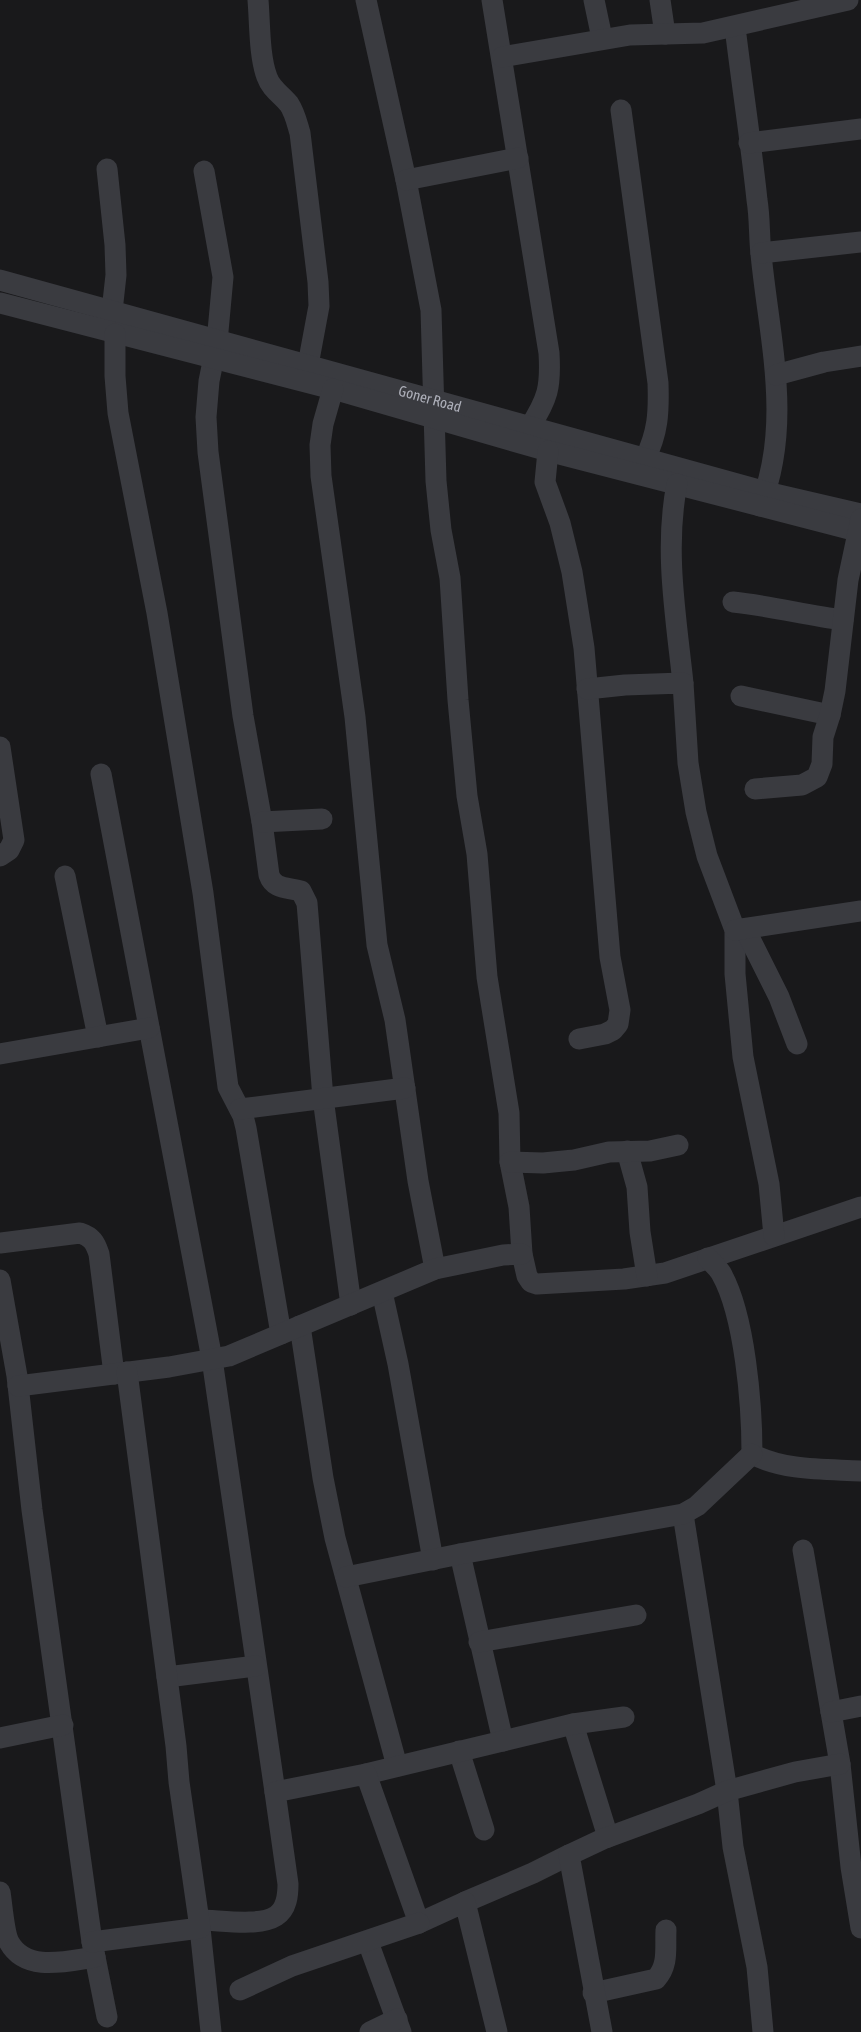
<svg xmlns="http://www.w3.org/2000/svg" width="861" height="2032" font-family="'Asap Condensed',sans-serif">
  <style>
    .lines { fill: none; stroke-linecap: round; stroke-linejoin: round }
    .minor { stroke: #3a3b40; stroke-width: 21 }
    .labels { text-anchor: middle; stroke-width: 4; stroke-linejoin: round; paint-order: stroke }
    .street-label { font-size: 15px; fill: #adafb9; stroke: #141416 }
  </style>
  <rect width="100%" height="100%" fill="#19191b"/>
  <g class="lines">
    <g class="minor">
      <path d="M258,0C260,23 259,56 267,77C271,89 282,95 289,104C295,113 297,123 300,133L318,282L319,306L308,365"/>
      <path d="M366,0L406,180L431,310L436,481L441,530L450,578L458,700L467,796L477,854L487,977L509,1113L510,1162L519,1207L522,1254L527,1276L531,1282L537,1284L624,1279L665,1273L861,1207"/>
      <path d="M492,0L549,353C551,387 548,399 529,428"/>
      <path d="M594,0L602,38"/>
      <path d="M660,0L665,34"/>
      <path d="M735,27C742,85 751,143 757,200C760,218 759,236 761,254C769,338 793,424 760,506"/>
      <path d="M502,57L630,35L703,33L848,0"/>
      <path d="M621,110L658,383C659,413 658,432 645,459"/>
      <path d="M749,143L861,129"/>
      <path d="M107,169L115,245L116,275L112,311"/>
      <path d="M204,171L223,277L217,342L209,381L206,417L208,452L243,716L262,822L269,875C274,890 288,887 301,891L307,903L323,1098L351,1305"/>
      <path d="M406,180L518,158"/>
      <path d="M761,253L861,242"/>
      <path id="s1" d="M0,280L766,492L861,514"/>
      <path d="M0,303L333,389L548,451L861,532"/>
      <path d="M115,334V376L118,413L157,613L203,893L228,1087L243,1116L246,1128L281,1334"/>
      <path d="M776,375L824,362L861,356"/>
      <path d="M333,389L323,424L320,445L321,476L355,717L377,945L395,1020L418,1181L435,1269"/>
      <path d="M548,451L545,482L560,523L572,572L584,648L610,957L620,1010L618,1024L613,1030L605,1034L579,1039"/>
      <path d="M677,484C664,549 676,617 683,683"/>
      <path d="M733,602C770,606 806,615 843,620"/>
      <path d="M587,689L625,685L683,683L688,763L696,812L707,856L735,930V974L743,1057L769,1184L774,1236"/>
      <path d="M741,696L830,715"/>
      <path d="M0,747L14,840L9,850L0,856"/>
      <path d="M101,774L212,1359L275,1792"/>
      <path d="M755,789L802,785L817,777L822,764L823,737L830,715L835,691L848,580L861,519"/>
      <path d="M262,822L322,819"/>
      <path d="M65,876L98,1037"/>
      <path d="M745,929L779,997L797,1044"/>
      <path d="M735,930L861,911"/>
      <path d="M0,1054L149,1028"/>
      <path d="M240,1109L405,1088"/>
      <path d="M627,1151L637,1187L640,1232L647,1276"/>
      <path d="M510,1162L543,1163L574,1160L609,1152L650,1151L678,1145"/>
      <path d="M0,1243L80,1233C92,1237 95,1242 99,1254L114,1374"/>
      <path d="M708,1258C712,1263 718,1268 721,1273C745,1315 752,1405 752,1454C785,1471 824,1469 861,1471"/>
      <path d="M0,1280L17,1376L32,1510L92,1942L107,2017"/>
      <path d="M382,1292L398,1364L433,1560"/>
      <path d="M300,1326L323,1478L335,1538L397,1766"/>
      <path d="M18,1386L169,1367L229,1356L435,1269L503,1255L522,1254"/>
      <path d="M683,1514L727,1791L733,1847L757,1967L763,2032"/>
      <path d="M803,1550L840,1764L851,1867L861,1928"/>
      <path d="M460,1554L503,1741"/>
      <path d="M346,1577L460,1554L683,1514L697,1506L752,1454"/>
      <path d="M479,1642L636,1615"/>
      <path d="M167,1677L256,1666"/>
      <path d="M831,1712L861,1706"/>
      <path d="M573,1724L608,1837"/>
      <path d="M0,1738L63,1725"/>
      <path d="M459,1751L484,1830"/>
      <path d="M366,1774L573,1724L624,1717"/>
      <path d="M0,1892C2,1904 4,1933 9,1942C26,1973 67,1961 95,1957"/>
      <path d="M465,1902L533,1873L569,1855"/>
      <path d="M199,1920C220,1920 259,1927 276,1916C287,1909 288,1895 288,1884L275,1792L366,1774L419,1923L465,1902L497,2032"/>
      <path d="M200,1928L211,2032"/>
      <path d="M92,1942L200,1928L179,1782L176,1746L127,1372"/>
      <path d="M368,1942L401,2032"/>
      <path d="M240,1990L292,1966L419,1923"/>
      <path d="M593,1993L656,1979C669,1965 665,1948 666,1930"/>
      <path d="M370,2032L397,2019"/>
      <path d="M602,2032L569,1855L603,1839L698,1804L727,1791L795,1772L840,1764"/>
    </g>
  </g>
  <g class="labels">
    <g class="street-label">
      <text dy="5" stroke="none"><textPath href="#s1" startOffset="446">Goner Road</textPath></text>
    </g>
  </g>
</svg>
